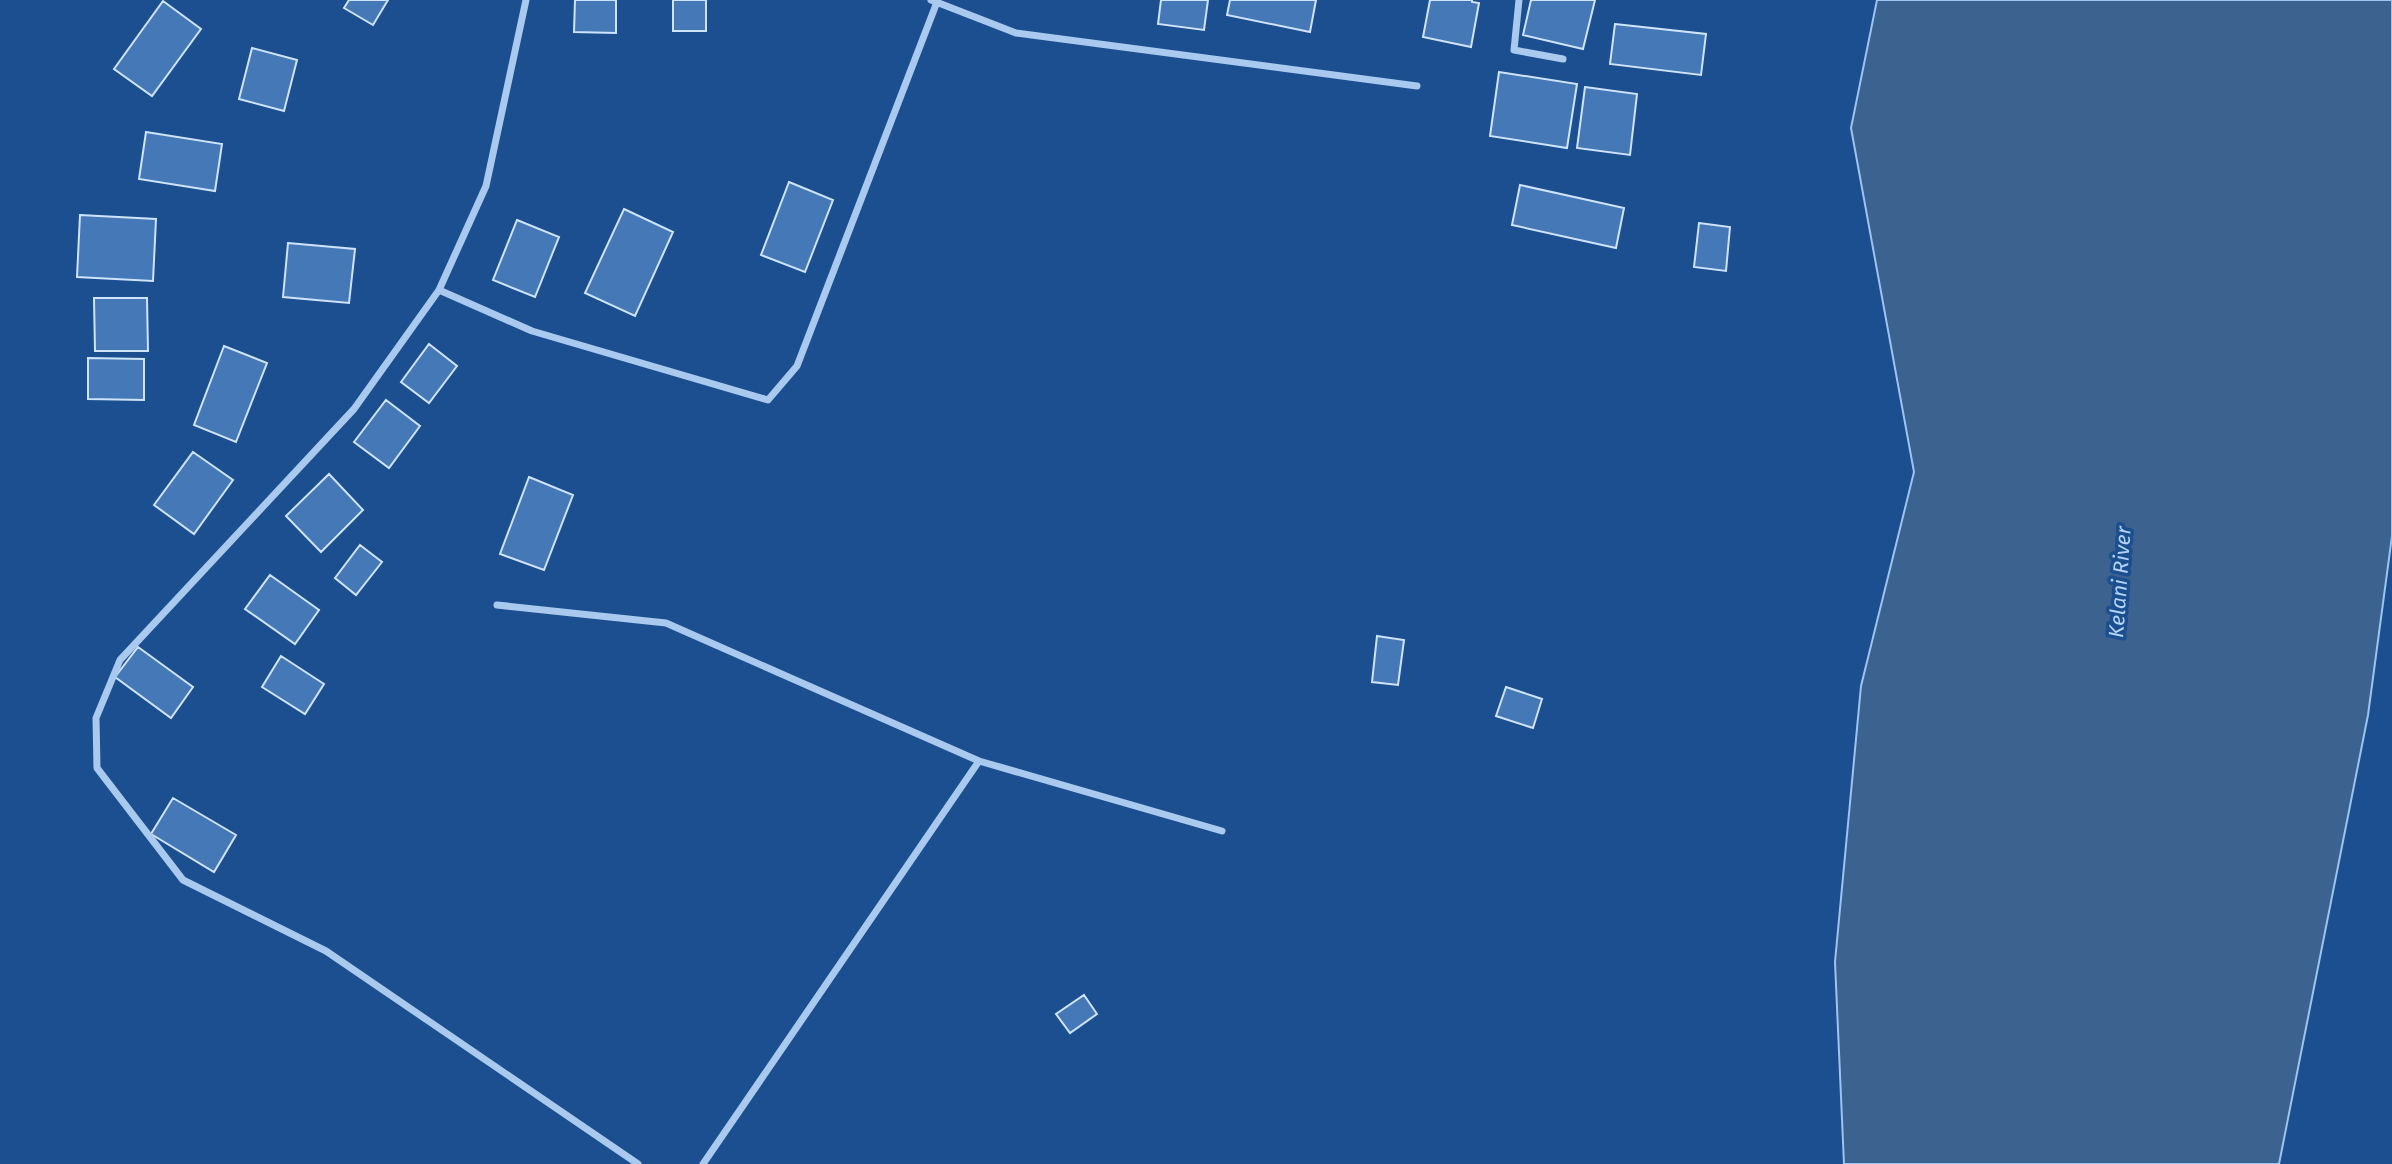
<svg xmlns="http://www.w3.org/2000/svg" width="2392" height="1164" font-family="'Fira Sans',sans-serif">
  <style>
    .water { fill: #3c6290; stroke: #9cc4f0; stroke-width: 2 }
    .building { fill: #4478b7; stroke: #cfe3fa; stroke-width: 2 }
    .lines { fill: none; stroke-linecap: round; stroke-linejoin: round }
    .street { stroke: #a9c9ee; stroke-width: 7 }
    .labels { text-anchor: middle; stroke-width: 7; stroke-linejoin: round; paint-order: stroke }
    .water-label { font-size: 21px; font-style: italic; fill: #b5d3f5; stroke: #1b4f8f }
  </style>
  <rect width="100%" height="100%" fill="#1b4f8f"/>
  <path class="water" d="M1877,0H2392V536L2368,715L2279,1164H1844L1835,962L1861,686L1914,472L1851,128Z"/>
  <path class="building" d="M349,0H388L373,25L344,8Z
    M575,0H616V33L574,32Z
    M673,0H706V31H673Z
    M1161,0H1208L1204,30L1158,24Z
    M1230,0H1316L1310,32L1227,15Z
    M1430,0H1472V2L1479,3L1471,47L1423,37Z
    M1531,0H1595L1583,49L1523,35Z
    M163,1L201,29L152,96L114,69Z
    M1615,24L1706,34L1701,75L1610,64Z
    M252,48L297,60L284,111L239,99Z
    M1499,72L1577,84L1567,148L1490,136Z
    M1585,87L1637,94L1630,155L1577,148Z
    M146,132L222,144L215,191L139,179Z
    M789,182L833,200L805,272L761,255Z
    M1520,185L1624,208L1616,248L1512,225Z
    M624,209L673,232L635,316L585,293Z
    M80,215L156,219L153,281L77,277Z
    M517,220L559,237L535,297L493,280Z
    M1699,223L1730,227L1726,271L1694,267Z
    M288,243L355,249L349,303L283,297Z
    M94,298H147L148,351H95Z
    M429,344L457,366L429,403L401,382Z
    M224,346L267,363L236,442L194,425Z
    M88,358L144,359V400L88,399Z
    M386,400L420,426L389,468L354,442Z
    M193,452L233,480L194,534L154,505Z
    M329,474L363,510L321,552L286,516Z
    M529,477L573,495L544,570L500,554Z
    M360,545L382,562L356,595L335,578Z
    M270,575L319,610L295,644L245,609Z
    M1377,636L1404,640L1398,685L1372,682Z
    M138,647L193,687L171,718L115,677Z
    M281,656L324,684L305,714L262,687Z
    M1506,687L1542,699L1533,728L1496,716Z
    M173,798L236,835L214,872L151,834Z
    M1084,995L1097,1014L1070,1033L1056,1014Z"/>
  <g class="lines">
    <path class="street" d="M526,0L486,186L439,290L354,409L120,660L96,718L97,768L183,880L326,951L638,1164
      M931,0L1016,33L1417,86
      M1519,0L1514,50L1563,59
      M439,290L532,331L768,400L797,366L937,2
      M497,605L666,623L979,761L1222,831
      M703,1164L979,761"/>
  </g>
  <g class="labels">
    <g class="water-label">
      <text transform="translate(2120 582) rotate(-86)" y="7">Kelani River</text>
    </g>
  </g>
</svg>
